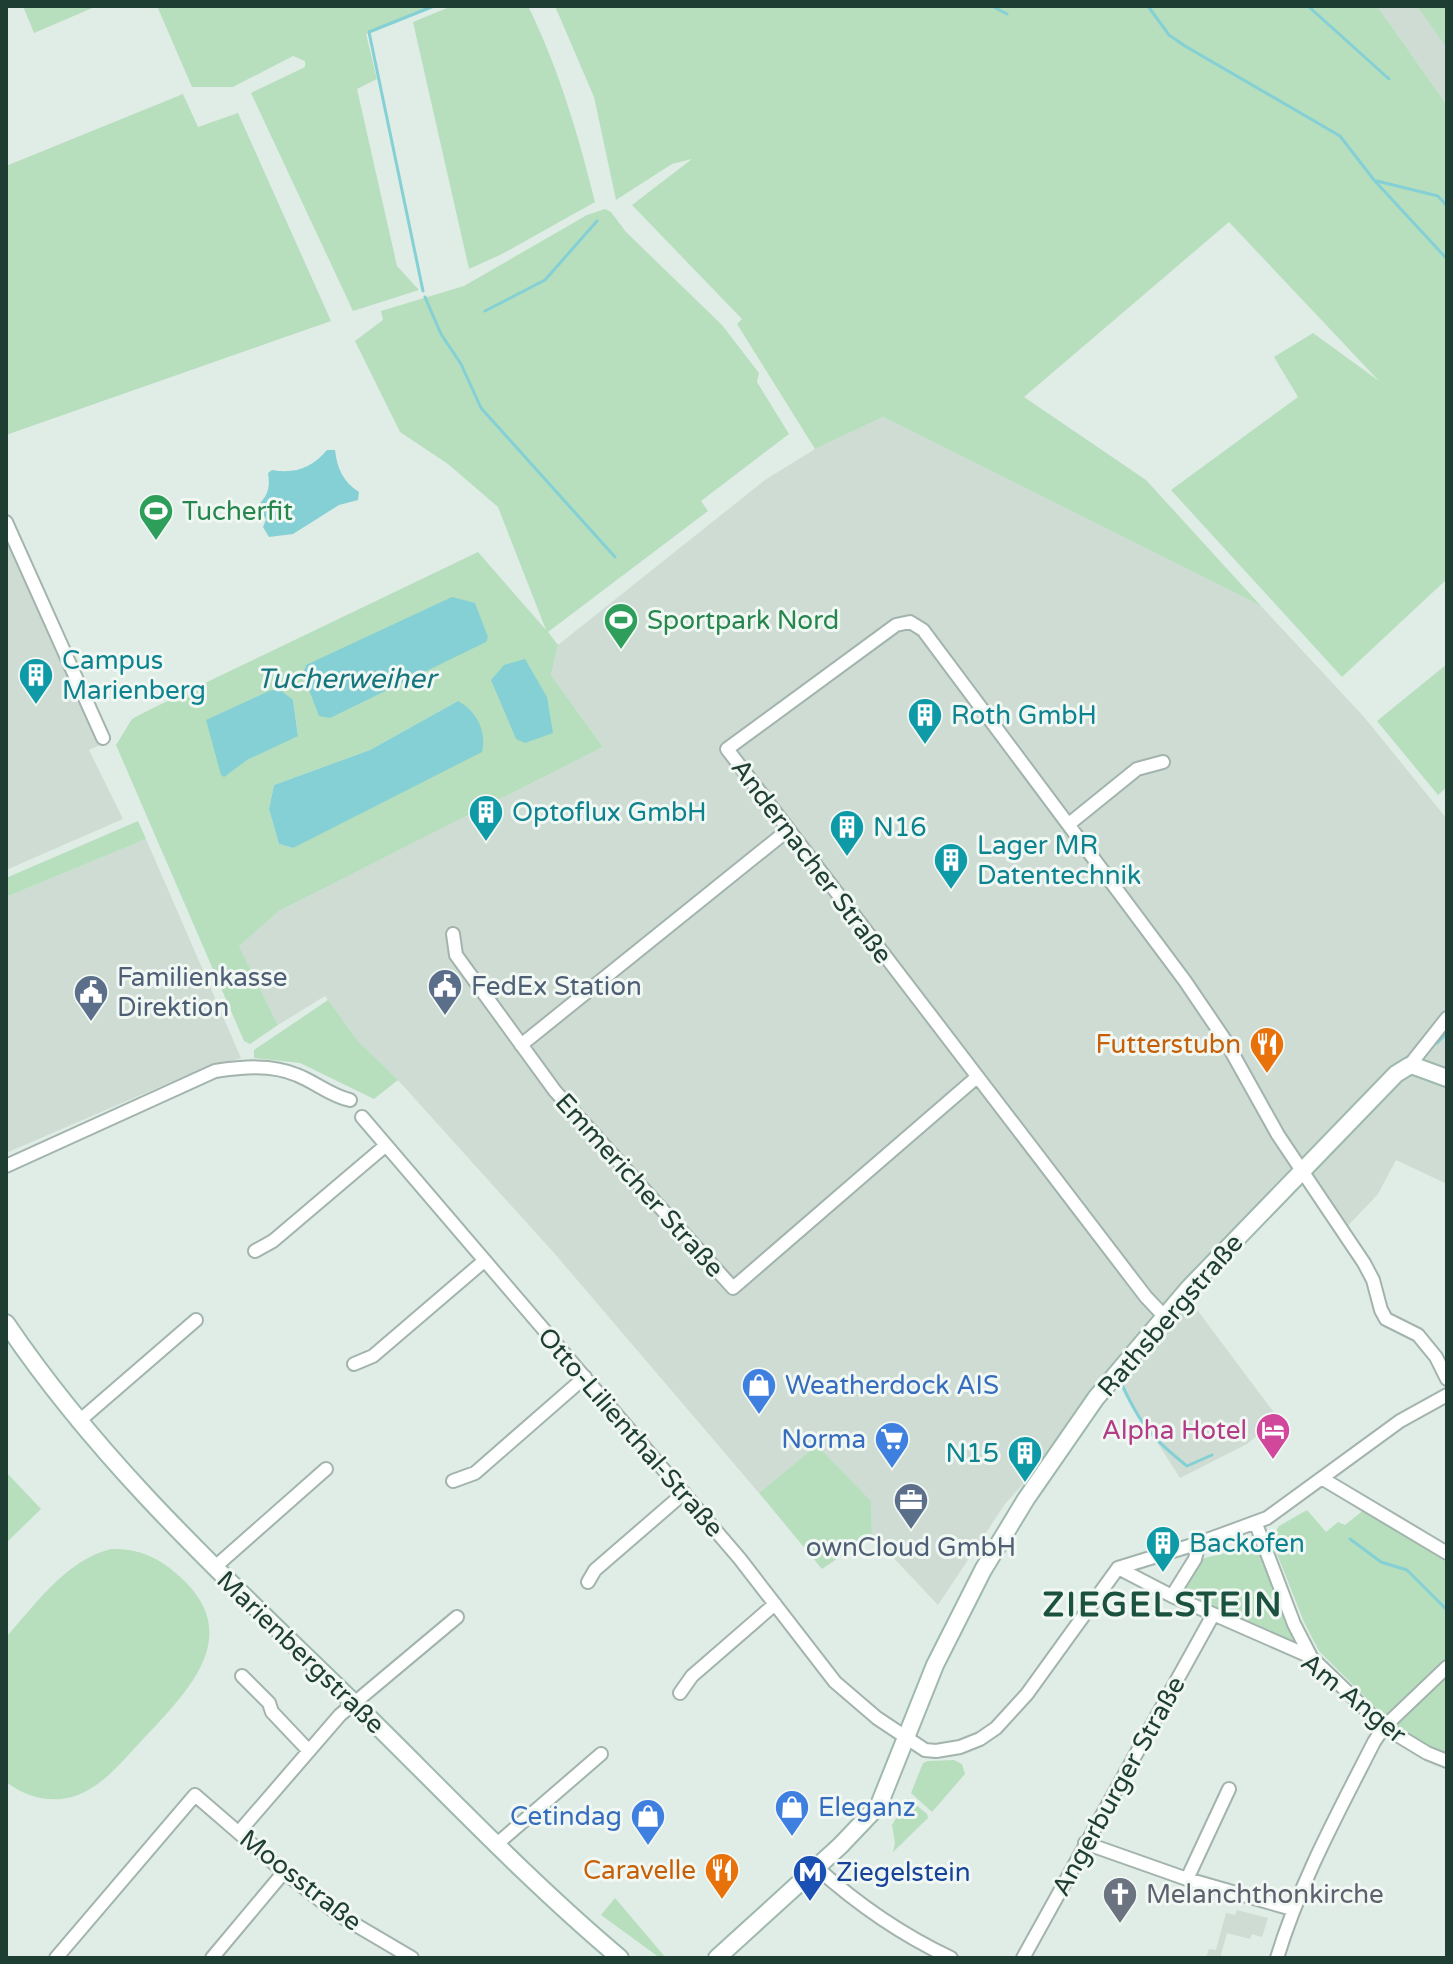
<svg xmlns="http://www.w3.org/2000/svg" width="1453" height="1964" font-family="'Varela Round',sans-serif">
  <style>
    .built { fill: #cedcd4 }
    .green { fill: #b7dfbe; fill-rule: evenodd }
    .water { fill: #84d0d5 }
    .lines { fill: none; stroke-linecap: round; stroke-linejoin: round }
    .stream { stroke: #84d0d5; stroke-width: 3 }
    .street-casing { stroke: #a2b4ad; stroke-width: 16 }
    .secondary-casing { stroke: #9eb9ad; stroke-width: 20 }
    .street { stroke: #fff; stroke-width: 12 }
    .secondary { stroke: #fff; stroke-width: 16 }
    .labels { text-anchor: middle; stroke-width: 6; stroke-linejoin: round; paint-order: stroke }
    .leisure-label { font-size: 26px; fill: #27864d; stroke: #f1f8f4; text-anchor: start }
    .culture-label { font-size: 26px; fill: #0d838f; stroke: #f1f8f4; text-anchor: start }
    .street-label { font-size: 26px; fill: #1f3e33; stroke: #f1f8f4 }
    .service-label { font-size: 26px; fill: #4e5e75; stroke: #f1f8f4; text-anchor: start }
    .food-label { font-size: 26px; fill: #c56008; stroke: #f1f8f4; text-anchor: end }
    .shop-label { font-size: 26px; fill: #366cbe; stroke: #f1f8f4; text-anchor: start }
    .hotel-label { font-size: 26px; fill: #b23c85; stroke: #f1f8f4; text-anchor: end }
    .transit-label { font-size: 26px; fill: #164399; stroke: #f1f8f4; text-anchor: start }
    .worship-label { font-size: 26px; fill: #5b616d; stroke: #f1f8f4; text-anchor: start }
    .water-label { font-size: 28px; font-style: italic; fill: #16767e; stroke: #f1f8f4 }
    .district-label { font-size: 34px; font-weight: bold; letter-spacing: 2px; fill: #1a513f; stroke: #f1f8f4 }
  </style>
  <rect width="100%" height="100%" fill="#e0ece6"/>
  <path class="built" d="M1377,6H1447V105Z
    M883,417L1261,606L1364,717L1447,819V1184L1396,1160L1378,1194L1340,1234L1298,1178L1186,1295L1278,1418L1247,1444L1180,1478L1117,1379L1005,1504L938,1605L872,1535L871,1501L817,1445L759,1493L555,1254L398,1080L358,1041L325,996L278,1025L239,946L279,911L603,747L551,675L558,645L765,480L815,449Z
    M6,534L102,744L89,750L123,819L6,870Z
    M146,839L241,1058L187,1075L6,1153V897Z
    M1237,1910L1268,1918L1262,1937L1252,1934L1250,1939L1227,1933L1220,1958H1206L1209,1949L1216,1950L1226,1913L1235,1915Z"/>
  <path class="green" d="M23,6H97L34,33Z
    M157,6H437L366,34L377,79L357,89L397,266L419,290L353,311L251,93L305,67V61L293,56L233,87H192Z
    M452,6H528C559,69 578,134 595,202L502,254L469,269L413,22Z
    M555,6H1377L1447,105V579L1342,677L1171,490L1298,397L1274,357L1313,333L1379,381L1229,222L1024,397L1146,480L1261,606L883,417L815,449L737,324L742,319L632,205L692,159L672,164L616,200L594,97Z
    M1417,6H1447V48Z
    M183,94L198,127L238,113L331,321L6,435V166Z
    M605,209L611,212L626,232L722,325L759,373L757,382L789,434L701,501L708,511L548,632L558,645L551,675L603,747L279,911L239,946L278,1025L250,1044L244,1041L116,745L132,719L149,710L478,552L546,630L498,507L448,464L400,432L355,341L383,320L381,311L464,286L587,215ZM293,700L298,735L247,760ZM458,701L293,848L279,844L269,809L274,785L370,750Z
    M1447,664V787L1438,795L1377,721Z
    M138,821L146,839L6,897V878Z
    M328,1000L358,1041L398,1080L374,1099L300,1063L254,1058V1050Z
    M817,1445L871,1501L872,1535L822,1569L759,1493Z
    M6,1472L41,1509L6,1543Z
    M1365,1509L1447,1560V1661L1390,1715L1384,1716L1319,1651L1304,1622L1271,1539L1279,1526L1307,1510L1326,1532L1338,1522L1345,1525Z
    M1257,1545L1298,1645L1179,1592L1197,1560Z
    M111,1549C138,1548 158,1557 178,1575C246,1634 189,1690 144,1738C124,1759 104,1786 75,1796C51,1804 26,1797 6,1782V1637C36,1604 66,1560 111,1549Z
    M1447,1673V1757L1409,1739L1395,1729L1394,1724Z
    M954,1760L962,1764L965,1774L932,1812L911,1793L923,1763L928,1761Z
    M908,1798L927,1814L928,1818L893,1852L895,1843L892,1825Z
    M615,1898L666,1958H660L601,1915Z"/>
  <path class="water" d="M327,450H335C337,468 343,482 359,492L358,500L339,505L293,534L269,537L263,527L266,520L259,504C269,495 270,485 268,473L272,470C295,474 312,468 327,450Z
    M452,597L475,603L488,637L486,642L330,718L319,716L303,674L306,665Z
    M525,659L547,697L553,733L525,743L516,739L491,680L504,665Z
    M279,689L293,700L298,736L247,760L224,777L221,775L206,720L269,691Z
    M458,701C477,711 487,732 482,752L293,848L279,844L269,809L274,785L370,750Z"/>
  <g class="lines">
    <path class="stream" d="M992,6L1007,14
      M1148,6L1169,35L1185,46L1340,136L1374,180L1447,259
      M1308,6L1389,79
      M1377,181L1438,196L1447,206
      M423,291L369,32L434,6
      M425,297L441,334L461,364L481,408L615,557
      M485,311L545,280L597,221
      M1437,1043L1447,1033
      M1122,1385C1142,1427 1152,1438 1187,1466L1212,1455
      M1350,1539L1381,1562L1407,1570L1447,1610"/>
    <g class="street-casing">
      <path id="street" d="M6,522L103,738
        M1069,824L1137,769L1163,762
        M453,934L456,955L555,1091L733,1288L977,1077
        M521,1045L788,830
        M1409,1066L1447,1018
        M362,1117L740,1559L835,1682L877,1718L925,1750L936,1751L960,1747L980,1739L996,1728L1027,1694L1118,1568L1199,1543L1267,1518L1400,1421L1447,1395
        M6,1166L215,1071C242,1067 271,1064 297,1075C315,1082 331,1096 350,1100
        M255,1251L273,1241L385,1146
        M1164,1316L1146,1297L727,749L896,625L910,622L923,630L1185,981L1225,1040L1278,1135L1364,1263L1373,1280L1381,1310L1386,1319L1418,1335L1436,1357L1447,1379
        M354,1364L373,1356L484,1261
        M78,1422L196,1320
        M1323,1479L1447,1553
        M453,1481L475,1473L585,1377
        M1256,1524L1294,1624L1311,1657
        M215,1567L326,1469
        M1118,1568L1172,1596L1311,1657L1384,1727L1427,1753L1447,1761
        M588,1582L595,1570L684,1493
        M1172,1596L1195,1559L1199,1543
        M242,1676L269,1703L272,1712L308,1750
        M680,1693L692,1676L775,1604
        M239,1832L340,1715L457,1617
        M498,1843L601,1754
        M1085,1843L1187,1879L1292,1909
        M816,1867C856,1903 902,1935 951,1958
        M1187,1879L1229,1789
        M56,1958L195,1795L284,1872L339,1915L412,1958
        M212,1958L284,1872
        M1023,1958L1213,1615
        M1277,1958C1300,1882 1338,1813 1374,1742L1384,1727L1447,1667"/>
    </g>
    <g class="secondary-casing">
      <path id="secondary" d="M6,1323C104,1468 229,1581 353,1702C441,1788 526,1879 620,1958
        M717,1958L840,1846L879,1805L935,1665L983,1570L1026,1499L1096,1398L1189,1288L1396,1074L1409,1066H1414L1447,1078"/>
    </g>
    <use href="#street" class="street"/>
    <use href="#secondary" class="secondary"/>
  </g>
  <defs>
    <g id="stadium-pin" transform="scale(1.8)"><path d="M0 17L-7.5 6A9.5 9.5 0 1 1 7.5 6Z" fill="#2e9e5b" stroke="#f1f8f4"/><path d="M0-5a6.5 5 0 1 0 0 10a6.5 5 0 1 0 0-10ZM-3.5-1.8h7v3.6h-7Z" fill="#fff"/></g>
    <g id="building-pin" transform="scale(1.8)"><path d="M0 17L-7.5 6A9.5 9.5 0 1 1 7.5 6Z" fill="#0f9aa8" stroke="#f1f8f4"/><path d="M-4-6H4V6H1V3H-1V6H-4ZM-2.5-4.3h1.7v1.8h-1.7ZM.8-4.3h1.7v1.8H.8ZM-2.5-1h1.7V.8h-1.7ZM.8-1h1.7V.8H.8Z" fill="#fff"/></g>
    <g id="civic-pin" transform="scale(1.8)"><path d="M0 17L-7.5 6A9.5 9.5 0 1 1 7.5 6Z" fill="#5c6f8a" stroke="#f1f8f4"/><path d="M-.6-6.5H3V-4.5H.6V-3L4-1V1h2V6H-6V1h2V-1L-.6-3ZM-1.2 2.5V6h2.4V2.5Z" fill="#fff"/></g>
    <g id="restaurant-pin" transform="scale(1.8)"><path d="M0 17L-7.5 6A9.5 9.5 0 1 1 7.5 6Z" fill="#e8710a" stroke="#f1f8f4"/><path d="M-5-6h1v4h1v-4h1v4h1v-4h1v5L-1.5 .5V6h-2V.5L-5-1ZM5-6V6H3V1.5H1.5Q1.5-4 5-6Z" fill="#fff"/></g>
    <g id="shop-pin" transform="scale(1.8)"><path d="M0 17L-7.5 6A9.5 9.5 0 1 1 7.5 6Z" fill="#3f7fe0" stroke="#f1f8f4"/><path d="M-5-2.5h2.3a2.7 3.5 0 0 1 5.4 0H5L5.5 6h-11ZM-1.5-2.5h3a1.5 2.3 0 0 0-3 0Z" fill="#fff"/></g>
    <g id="hotel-pin" transform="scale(1.8)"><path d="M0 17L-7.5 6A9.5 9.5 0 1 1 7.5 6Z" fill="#d1479c" stroke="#f1f8f4"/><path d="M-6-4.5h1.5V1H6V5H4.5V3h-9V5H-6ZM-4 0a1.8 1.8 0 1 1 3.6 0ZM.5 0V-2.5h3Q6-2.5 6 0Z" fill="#fff"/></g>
    <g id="supermarket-pin" transform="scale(1.8)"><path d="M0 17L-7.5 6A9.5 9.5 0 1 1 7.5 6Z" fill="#3f7fe0" stroke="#f1f8f4"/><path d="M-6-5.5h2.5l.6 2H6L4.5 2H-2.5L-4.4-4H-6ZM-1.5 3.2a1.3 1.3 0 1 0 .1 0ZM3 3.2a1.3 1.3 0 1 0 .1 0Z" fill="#fff"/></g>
    <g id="office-pin" transform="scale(1.8)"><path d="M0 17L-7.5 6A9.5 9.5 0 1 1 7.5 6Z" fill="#5c6f8a" stroke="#f1f8f4"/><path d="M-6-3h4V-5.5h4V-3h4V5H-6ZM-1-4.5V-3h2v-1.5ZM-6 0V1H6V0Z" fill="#fff"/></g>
    <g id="metro-pin" transform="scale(1.8)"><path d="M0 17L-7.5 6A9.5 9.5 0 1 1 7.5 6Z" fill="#1a4fb4" stroke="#f1f8f4"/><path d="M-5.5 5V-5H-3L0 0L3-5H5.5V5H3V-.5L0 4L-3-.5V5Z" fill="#fff"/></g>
    <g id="church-pin" transform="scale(1.8)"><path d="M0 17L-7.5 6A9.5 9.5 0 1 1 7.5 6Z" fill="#6b7280" stroke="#f1f8f4"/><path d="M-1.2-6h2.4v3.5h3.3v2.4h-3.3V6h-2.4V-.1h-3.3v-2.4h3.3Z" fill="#fff"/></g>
  </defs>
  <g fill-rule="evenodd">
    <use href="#stadium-pin" x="156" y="511"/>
    <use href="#stadium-pin" x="621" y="620"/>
    <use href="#building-pin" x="36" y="675"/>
    <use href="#building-pin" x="925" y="715"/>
    <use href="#building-pin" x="486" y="812"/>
    <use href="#building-pin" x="847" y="827"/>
    <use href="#building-pin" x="951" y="860"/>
    <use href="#civic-pin" x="445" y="986"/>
    <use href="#civic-pin" x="91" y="992"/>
    <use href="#restaurant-pin" x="1267" y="1044"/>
    <use href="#shop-pin" x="759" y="1385"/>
    <use href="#hotel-pin" x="1273" y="1430"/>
    <use href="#supermarket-pin" x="892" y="1439"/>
    <use href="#building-pin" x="1025" y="1453"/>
    <use href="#office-pin" x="911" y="1500"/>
    <use href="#building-pin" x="1163" y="1543"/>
    <use href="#shop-pin" x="792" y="1807"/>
    <use href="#shop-pin" x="648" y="1816"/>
    <use href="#restaurant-pin" x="722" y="1870"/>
    <use href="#metro-pin" x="810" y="1872"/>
    <use href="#church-pin" x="1120" y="1894"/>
  </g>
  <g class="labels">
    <g class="leisure-label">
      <text x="182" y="520">Tucherfit</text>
      <text x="647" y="629">Sportpark Nord</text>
    </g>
    <g class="culture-label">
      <text x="62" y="669">Campus<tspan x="62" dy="30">Marienberg</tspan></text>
      <text x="951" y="724">Roth GmbH</text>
      <text x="512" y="821">Optoflux GmbH</text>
      <text x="873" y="836">N16</text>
      <text x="977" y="854">Lager MR<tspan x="977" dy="30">Datentechnik</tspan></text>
      <text x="999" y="1462" text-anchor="end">N15</text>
      <text x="1189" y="1552">Backofen</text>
    </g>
    <g class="street-label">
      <text transform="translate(812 861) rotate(53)" y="9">Andernacher Straße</text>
      <text transform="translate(640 1185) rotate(48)" y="9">Emmericher Straße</text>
      <text transform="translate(1170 1315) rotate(-49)" y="9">Rathsbergstraße</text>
      <text transform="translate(631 1432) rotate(49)" y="9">Otto-Lilienthal-Straße</text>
      <text transform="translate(301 1652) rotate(44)" y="9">Marienbergstraße</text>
      <text transform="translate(1354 1698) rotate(39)" y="9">Am Anger</text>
      <text transform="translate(1118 1786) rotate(-61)" y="9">Angerburger Straße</text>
      <text transform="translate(301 1880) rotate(38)" y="9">Moosstraße</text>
    </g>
    <g class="service-label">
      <text x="117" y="986">Familienkasse<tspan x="117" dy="30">Direktion</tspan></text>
      <text x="471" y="995">FedEx Station</text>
      <text x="911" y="1556" text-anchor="middle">ownCloud GmbH</text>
    </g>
    <g class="food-label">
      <text x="1241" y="1053">Futterstubn</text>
      <text x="696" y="1879">Caravelle</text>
    </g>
    <g class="shop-label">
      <text x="785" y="1394">Weatherdock AIS</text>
      <text x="866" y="1448" text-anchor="end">Norma</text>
      <text x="818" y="1816">Eleganz</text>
      <text x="622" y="1825" text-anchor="end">Cetindag</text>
    </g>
    <g class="hotel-label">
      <text x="1247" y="1439">Alpha Hotel</text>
    </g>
    <g class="transit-label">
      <text x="836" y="1881">Ziegelstein</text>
    </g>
    <g class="worship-label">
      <text x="1146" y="1903">Melanchthonkirche</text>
    </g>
    <g class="water-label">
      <text x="346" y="688">Tucherweiher</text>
    </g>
    <g class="district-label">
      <text x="1163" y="1616">ZIEGELSTEIN</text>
    </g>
  </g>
  <rect width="1453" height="1964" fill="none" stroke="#1f3e33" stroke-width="16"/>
</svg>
